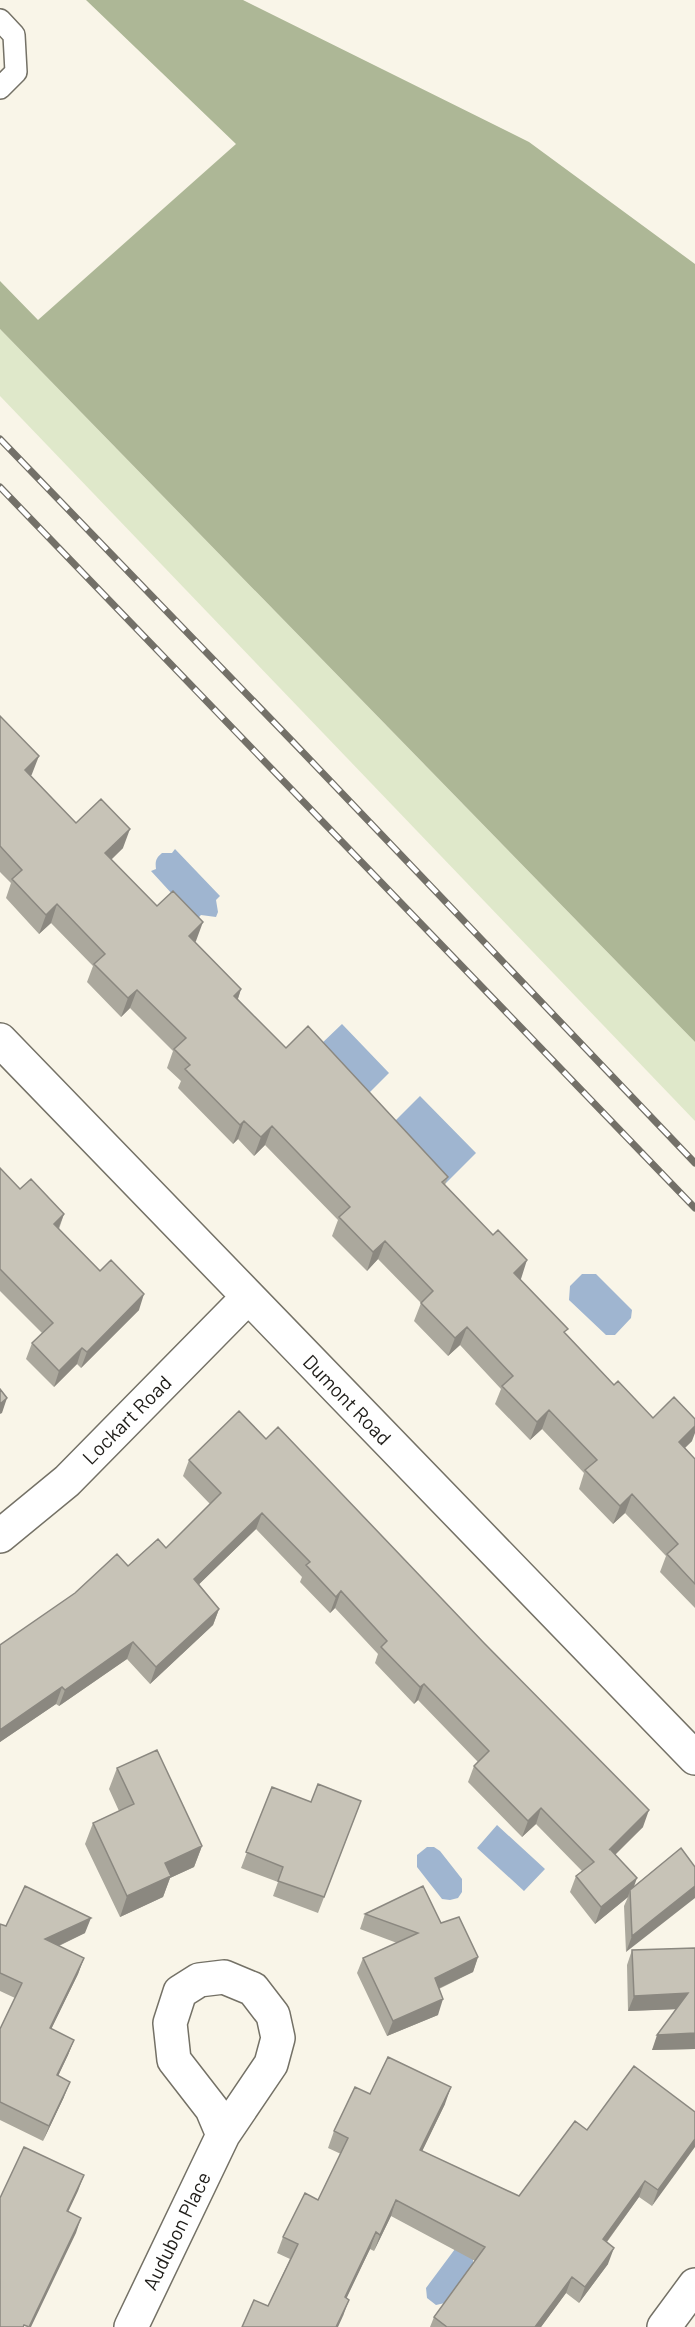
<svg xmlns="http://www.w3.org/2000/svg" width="695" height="2327" font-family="Barlow,sans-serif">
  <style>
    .green { fill: #dfe8ca }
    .forest { fill: #adb796 }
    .water { fill: #9fb5d0 }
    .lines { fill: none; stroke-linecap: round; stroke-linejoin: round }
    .lane-casing { stroke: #747166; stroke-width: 24 }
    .street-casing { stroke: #747166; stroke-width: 36 }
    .lane { stroke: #fff; stroke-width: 21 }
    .street { stroke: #fff; stroke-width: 33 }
    .rail-casing { stroke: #737068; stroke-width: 7 }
    .rail { stroke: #fff; stroke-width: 4.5; stroke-dasharray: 14; stroke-linecap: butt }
    .wall { fill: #aba89d }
    .shaded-wall { fill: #8b8880 }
    .building { fill: #c7c3b7; stroke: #8b8880; stroke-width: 1.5 }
    .labels { text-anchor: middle; stroke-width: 5; stroke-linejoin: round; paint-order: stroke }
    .street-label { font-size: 20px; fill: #1e1c18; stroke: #fff }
  </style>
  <rect width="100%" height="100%" fill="#f9f5e8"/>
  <path class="green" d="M0,329L695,1042V1121L0,396Z"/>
  <path class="forest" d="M86,0H243L529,142L695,264V1042L0,329V281L38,320L236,144Z"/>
  <path class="water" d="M175,849L220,896L216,900L218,912L216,917L201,915L196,920L151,871L156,869C155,861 156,858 162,853H172Z
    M342,1024L389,1073L367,1095L319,1046Z
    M420,1096L476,1153L446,1183L390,1126Z
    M582,1274H596L632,1310L631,1318L615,1335H606L569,1300L570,1286Z
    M497,1825L545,1869L524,1891L477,1848Z
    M427,1847H434L440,1851L462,1879V1892L458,1898L450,1900L442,1899L417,1867V1855Z
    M455,2249L473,2256V2263L445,2303L436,2305L427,2298L426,2288Z"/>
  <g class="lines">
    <g class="lane-casing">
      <path id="lane" d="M0,20L14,35L16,72L0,88"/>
    </g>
    <g class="street-casing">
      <path id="street" d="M0,1040L695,1758
        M0,1536L67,1481L248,1297
        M131,2327L223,2135L271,2064L278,2038L273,2015L253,1989L224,1977L199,1980L180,1992L170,2023L174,2060L212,2109L223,2135
        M664,2327L695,2285"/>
    </g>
    <use href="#lane" class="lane"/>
    <use href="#street" class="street"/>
    <g class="rail-casing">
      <path id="rail" d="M0,439L294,743L695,1163
        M0,487L695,1208"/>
    </g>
    <use href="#rail" class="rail"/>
  </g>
  <path class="wall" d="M0,716L32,774L31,776L76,823L123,848L111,860L157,906L196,941L195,942L241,989L238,999L286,1048L448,1177L445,1185L521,1279L520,1280L566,1334L614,1385L653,1418L692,1441L685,1448L695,1459V1608L660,1572L666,1556L625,1513L613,1524L579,1489L584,1473L542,1429L530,1440L495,1404L501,1389L460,1345L448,1356L414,1321L421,1303L378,1259L367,1271L332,1236L338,1220L265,1145L254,1156L238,1139L233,1144L178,1088L181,1081L167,1068L173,1051L130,1008L121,1017L87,982L93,966L51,923L39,934L6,898L11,883L0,872Z
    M0,1168L20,1189L64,1214L59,1229L139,1310L81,1368L77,1364L54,1387L26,1359L32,1343L42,1333L0,1291Z
    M239,1411L643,1827L615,1854L633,1887L681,1848L626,1952L624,1906L628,1897L595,1924L570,1892L576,1876L582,1871L536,1824L522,1837L468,1782L474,1766L478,1762L418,1700L414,1704L375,1663L378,1654L335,1608L330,1613L300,1582L302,1577L256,1529L199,1584L219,1609L213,1625L150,1684L127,1659L59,1706L56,1704L0,1742V1645L128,1566L166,1548L210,1504L183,1476L189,1460Z
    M117,1768L202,1846L194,1867L170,1878L163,1897L120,1917L85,1844L93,1823L119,1811L109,1789Z
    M272,1787L311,1802L361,1801L318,1913L273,1896L278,1882L241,1868Z
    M365,1914L441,1923L478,1957L473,1972L439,1989L438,2015L387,2036L357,1973L363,1958L397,1943L360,1929Z
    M0,1924L6,1926L85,1933L59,1946L84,1958L78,1974L51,2029L74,2040L68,2055L58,2076L64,2097L43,2141L0,2120V2029L15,1998L0,1991Z
    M695,1948V2049L652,2050L676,2009L628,2011L627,1965L632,1950Z
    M370,2094L445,2104L422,2151L519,2196L587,2130L695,2112L652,2206L639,2197L607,2242L608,2264L579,2303L566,2293L541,2327H430L434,2317L475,2261L391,2216L374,2251L370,2249L346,2298L343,2316L268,2306L290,2259L277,2253L283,2237L318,2200L341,2154L328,2148L334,2131Z"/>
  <path class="shaded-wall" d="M39,756L32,774L18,788L25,770Z
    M130,829L123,848L98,872L105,853Z
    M57,904L51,923L39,934L46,915Z
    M203,922L196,941L182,954L189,936Z
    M241,989L235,1007L234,996Z
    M137,990L130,1008L121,1017L128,998Z
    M244,1121L238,1139L233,1144L240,1125Z
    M272,1126L265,1145L254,1156L261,1137Z
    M64,1214L58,1229L54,1224Z
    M385,1241L378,1259L367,1271L373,1252Z
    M527,1260L521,1279L507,1292L514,1273Z
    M144,1294L139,1310L81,1368L87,1352Z
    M467,1327L460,1345L448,1356L455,1338Z
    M82,1348L77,1364L54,1387L59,1371Z
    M7,1398L2,1413L0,1414V1404Z
    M549,1410L542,1429L530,1440L537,1422Z
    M695,1426V1433L692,1441L672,1460L679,1442Z
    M632,1494L625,1513L613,1524L620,1506Z
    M262,1513L256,1529L188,1595L194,1579Z
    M341,1591L335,1608L330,1613L336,1597Z
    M219,1609L213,1625L150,1684L156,1667Z
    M133,1642L127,1659L59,1706L65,1690Z
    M424,1684L418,1700L414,1704L420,1687Z
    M62,1687L56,1704L0,1742V1730Z
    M541,1808L536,1824L522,1837L528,1821Z
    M649,1810L643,1827L603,1867L609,1850Z
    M202,1846L194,1867L170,1878L163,1897L120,1917L127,1896L165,1863Z
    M637,1878L631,1895L630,1890L628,1897L595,1924L601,1907Z
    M695,1886V1898L626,1952L632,1936Z
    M91,1918L85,1933L39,1955L45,1939Z
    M478,1957L473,1972L429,1993L435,1978Z
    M84,1958L78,1974L44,2044L50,2028Z
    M688,1993L682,2009L628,2011L634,1996Z
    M443,1999L438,2015L387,2036L393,2021Z
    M695,2033V2049L652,2050L657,2035Z
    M74,2040L68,2055L51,2091L57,2075Z
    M70,2082L64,2097L43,2141L49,2126Z
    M451,2087L445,2104L415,2166L420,2150Z
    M695,2139V2147L652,2206L658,2190Z
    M84,2175L78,2191L61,2227L67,2211Z
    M645,2181L639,2197L597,2255L603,2239Z
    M396,2200L391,2216L374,2251L380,2235Z
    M81,2218L76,2233L31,2327H29Z
    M376,2232L370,2249L339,2314L345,2297Z
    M614,2248L608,2264L579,2303L585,2287Z
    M572,2277L566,2293L541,2327H535Z
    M349,2300L343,2316L338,2327H336Z"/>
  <path class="building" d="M0,716L39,756L25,770L76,823L101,799L130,829L105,853L157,906L173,891L203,922L189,936L241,989L234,996L286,1048L308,1026L448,1177L442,1182L493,1235L498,1230L527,1260L514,1273L568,1329L564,1332L614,1385L618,1381L653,1418L674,1397L695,1419V1426L679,1442L695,1459V1584L667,1554L678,1544L632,1494L620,1506L585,1470L597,1460L549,1410L537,1422L502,1386L513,1376L467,1327L455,1338L421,1303L433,1291L385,1241L373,1252L339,1217L350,1207L272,1126L261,1137L244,1121L240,1125L185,1069L190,1065L174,1049L186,1038L137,990L128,998L94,964L105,954L57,904L46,915L12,879L22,870L0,846Z
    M0,1168L20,1189L31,1179L64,1214L54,1224L100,1271L111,1260L144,1294L87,1352L82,1348L59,1371L32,1343L53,1323L0,1269Z
    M0,1389L7,1398L0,1404Z
    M239,1411L266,1439L278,1427L484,1643L649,1810L609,1850L610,1849L637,1878L601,1907L576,1876L594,1862L541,1808L528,1821L474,1766L489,1751L424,1684L420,1687L381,1647L387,1641L341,1591L336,1597L306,1565L310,1562L262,1513L194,1579L219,1609L156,1667L133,1642L65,1690L62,1687L0,1730V1645L75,1593L117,1554L128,1566L158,1539L166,1548L221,1493L189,1460Z
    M157,1750L202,1846L165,1863L171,1876L127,1896L93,1823L134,1804L117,1768Z
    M318,1784L361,1801L324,1897L278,1881L283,1867L246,1852L272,1787L311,1802Z
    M681,1848L695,1867V1886L632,1936L630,1890Z
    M25,1886L91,1918L45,1939L84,1958L50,2028L74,2040L57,2075L70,2082L49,2126L0,2102V2029L22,1983L0,1973V1924L6,1926Z
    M423,1886L441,1923L459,1917L478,1957L435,1978L443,1999L393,2021L363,1958L418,1933L365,1914Z
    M695,1948V2033L657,2035L688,1993L634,1996L632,1950Z
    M388,2057L451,2087L420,2150L519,2196L575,2121L587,2130L634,2066L695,2112V2139L658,2190L645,2181L603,2239L614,2248L585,2287L572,2277L535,2327H447L434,2317L485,2247L396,2200L380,2235L376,2232L345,2297L349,2300L336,2327H242L254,2300L268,2306L298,2244L283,2237L305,2193L318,2200L348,2138L334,2131L355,2087L370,2094Z
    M24,2147L84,2175L67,2211L81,2218L29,2327L24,2325L23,2327H0V2198Z"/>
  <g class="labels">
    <g class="street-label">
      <text transform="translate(347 1400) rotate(46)" y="7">Dumont Road</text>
      <text transform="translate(127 1420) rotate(-45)" y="7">Lockart Road</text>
      <text transform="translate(177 2231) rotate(-64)" y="7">Audubon Place</text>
    </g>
  </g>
</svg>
